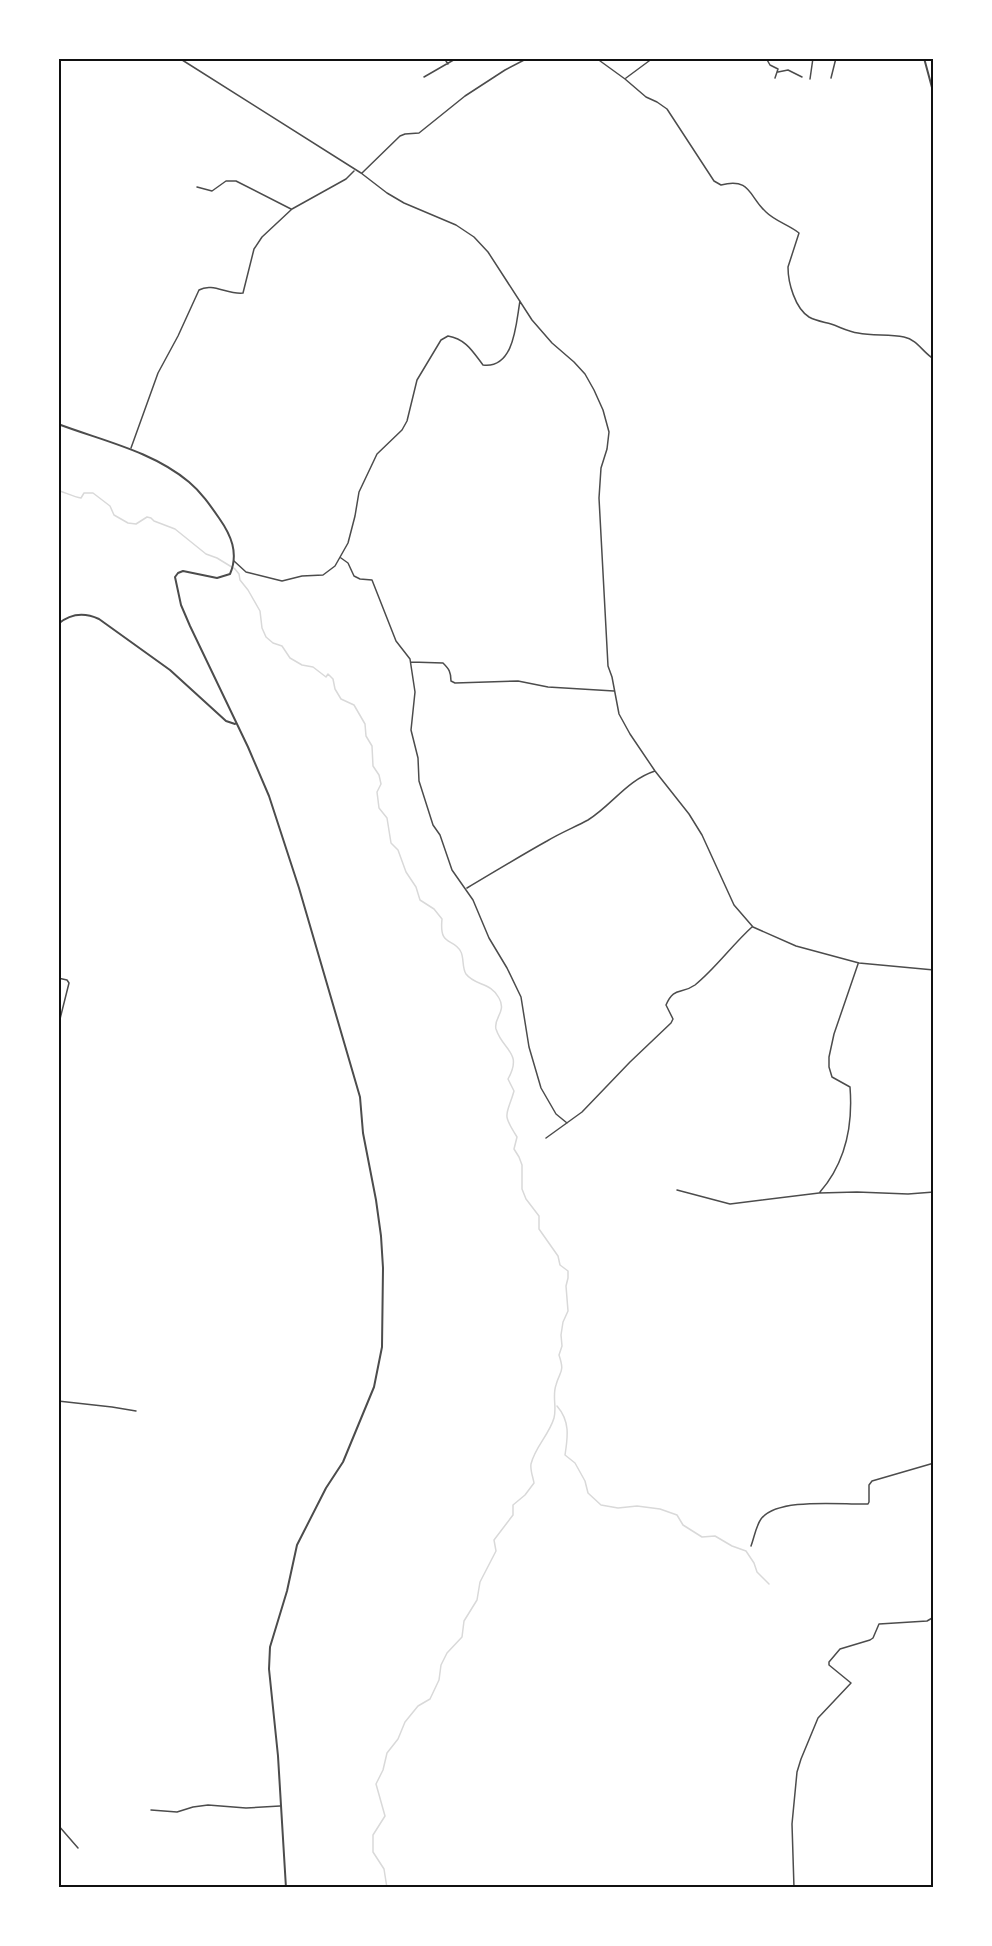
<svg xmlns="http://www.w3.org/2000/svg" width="992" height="1946" font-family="Bitter,serif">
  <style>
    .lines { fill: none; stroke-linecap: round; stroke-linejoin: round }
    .stream { stroke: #d9d9d9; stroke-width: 1.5 }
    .minor { stroke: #4c4c4c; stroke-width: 1.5 }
    .tertiary { stroke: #4c4c4c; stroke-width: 2 }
    .neatline { fill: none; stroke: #111; stroke-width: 2 }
  </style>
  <rect width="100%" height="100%" fill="#fff"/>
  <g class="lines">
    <path class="stream" d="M58,486L60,491C66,493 75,497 81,498L84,493H93L110,506L114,515L128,523L136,524L147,517L151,518L154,521L175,529L206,554L217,558L235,569L239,574L240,580L248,590L260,611L262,628L266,637L273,643L282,646L290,658L302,665L313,667L326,677L328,674L333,679L335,689L341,699L354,705L365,724L366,736L372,746L373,766L379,775L381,784L377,792L379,808L387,818L391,843L398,850L406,872L416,887L420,900L434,909L442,919C439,948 454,937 461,952C464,958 462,968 466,974C475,986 491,982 499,998C507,1012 493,1018 496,1029C503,1051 523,1052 508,1079L514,1091C507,1116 501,1112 517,1137L514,1149L519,1157L522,1165V1189L526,1199L539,1216V1229L558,1256L560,1265L568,1271V1278L566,1286L568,1311L563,1322L561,1335L562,1346L559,1355C565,1373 560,1370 556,1385C552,1396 557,1407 554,1418C549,1435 535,1447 531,1464C530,1470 533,1477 534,1483L525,1495L513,1505V1515L494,1540L496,1551L480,1582L477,1600L464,1621L462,1637L447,1653L441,1665L439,1680L430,1699L418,1706L405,1722L398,1739L387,1753L383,1770L376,1784L385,1816L373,1835V1852L384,1869L387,1888
      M557,1406C570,1421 568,1436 565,1455L575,1463L585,1481L588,1493L601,1505L618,1508L637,1506L660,1509L677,1515L683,1525L702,1537L715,1536L732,1546L746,1551L754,1563L757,1572L769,1584"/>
    <path class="minor" d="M179,58L361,173L387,193L404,203L456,225L474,237L488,252L532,320L552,343L574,362L585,374L594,390L603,410L609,432L607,449L601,468L599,498L608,666L612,677L619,714L630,734L655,771L689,814L702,835L734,905L753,927L796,946L859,963L934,970
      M444,58L448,64
      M596,58L625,79L646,97L657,102L667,109L714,181L721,185C751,177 749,197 766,212C775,221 789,225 799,233L788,267C788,283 795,308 809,317C816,321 824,322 831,324C840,327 849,332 858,333C873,336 889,334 904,337C918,340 923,353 934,359
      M766,58L770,65L778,69L775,78
      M778,72L788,70L802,77
      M424,77L457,58
      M626,78L653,58
      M831,78L836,58
      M810,79L813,58
      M362,173L400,136L405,134L419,133L465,96L505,70L528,58
      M197,187L212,191L226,181H236L291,209
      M131,448L158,373L178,336L199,290C212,282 228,295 243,293L254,249L262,237L292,209L346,179L354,171
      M341,558L348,563L354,576L360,579L372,580L396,641L410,659L415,692L411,730L418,758L419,781L433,825L440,835L452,870L473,900L489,938L507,968L521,997L529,1047L541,1088L556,1114L567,1123
      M234,561L246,572L282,581L302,576L323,575L335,566L348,543L355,516L359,492L377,454L402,430L407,421L417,380L441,340L448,336C466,339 473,352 483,365C515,369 516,322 520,301
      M411,662L443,663C449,669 451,672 451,681L455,683L518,681L548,687L614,691
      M467,888C494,872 520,856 547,841C560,833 575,827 588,820C612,805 627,780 655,771
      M58,978L67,980L69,983L58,1027
      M546,1138L582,1112L630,1062L671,1023L673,1019L666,1005C674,986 681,995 695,985C716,968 732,945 752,927
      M677,1190L730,1204L819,1193L857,1192L908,1194L934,1192
      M820,1192C845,1163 853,1125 850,1087L832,1077L829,1067V1057L834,1034L858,964
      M58,1401L112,1407L136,1411
      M751,1546C754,1538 756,1526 761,1519C778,1497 842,1505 868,1504L869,1502V1485L872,1481L934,1463
      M151,1810L177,1812L193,1807L208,1805L246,1808L280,1806
      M58,1825L78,1848
      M794,1888L792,1824L797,1772L801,1759L818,1718L851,1683L829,1665V1662L840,1649L870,1640L873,1638L879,1624L927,1621L934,1617"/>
    <path class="tertiary" d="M924,58L934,95
      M58,424C103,441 152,451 189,482C201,492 210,505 219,518C231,535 239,553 230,574L217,578L183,571L178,573L175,577L181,605L190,626L248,747L269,796L299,888L360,1097L363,1133L376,1200L381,1236L383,1268L382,1347L374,1387L343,1462L326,1488L297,1545L287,1591L270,1647L269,1669L278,1756L286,1888
      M58,624C71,613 84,612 99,619L170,670L226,721L235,724"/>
  </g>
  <rect width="992" height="1946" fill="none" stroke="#ffffff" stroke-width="120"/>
  <rect x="60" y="60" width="872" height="1826" class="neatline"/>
</svg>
